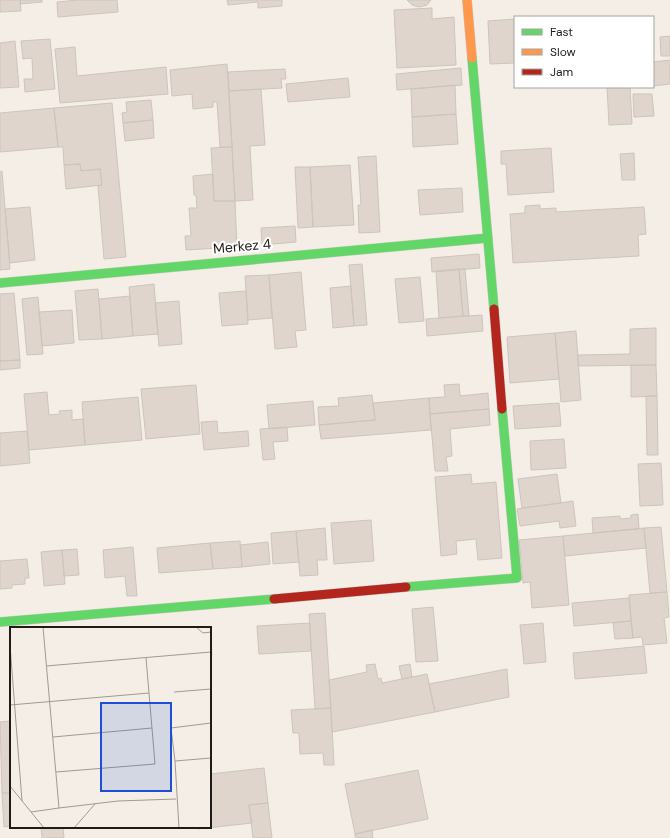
<svg xmlns="http://www.w3.org/2000/svg" width="670" height="838" font-family="'DM Sans',sans-serif">
  <style>
    .building { fill: #e0d5cc; stroke: #cbc5c0 }
    .lines { fill: none; stroke-linecap: round; stroke-linejoin: round }
    .fast-casing { stroke: #cec9c3; stroke-width: 10 }
    .slow-casing { stroke: #cec9c3; stroke-width: 10 }
    .jam-casing { stroke: #cec9c3; stroke-width: 10 }
    .fast { stroke: #63d668; stroke-width: 9 }
    .slow { stroke: #ff974d; stroke-width: 9 }
    .jam { stroke: #b3261e; stroke-width: 9 }
    .labels { text-anchor: middle; stroke-width: 4; stroke-linejoin: round; paint-order: stroke }
    .street-label { font-size: 14px; fill: #1f1b16; stroke: #fff }
    .inset-road { fill: none; stroke: #9f9a93; stroke-width: 1 }
    .view { fill: #1d4ed8; fill-opacity: 0.15; stroke: #1d4ed8; stroke-width: 2 }
    .inset-edge { fill: none; stroke: #1f1b16; stroke-width: 2 }
  </style>
  <rect width="100%" height="100%" fill="#f4eee6"/>
  <path class="building" d="M0,0H20L21,11L0,12Z
    M20,0H42V2L20,4Z
    M78,0H117L118,12L58,17L57,2Z
    M227,0H282V6L258,8V2L228,5Z
    M407,0H431L427,5L419,7L412,5Z
    M432,8V19L454,17L456,65L397,68L394,10Z
    M515,19V63L490,64L488,21Z
    M670,36V56H661L660,37Z
    M50,39L55,89L25,92L24,79H33L32,58L23,59L21,41Z
    M15,41L19,87L0,88V43Z
    M75,47L77,76L166,67L168,94L60,103L55,49Z
    M670,60V84L653,86V62Z
    M227,64L232,147H220L217,102H213V107L193,109L192,94L172,96L170,70Z
    M461,68L462,85L397,90L396,74Z
    M285,69L286,79H281L282,88L229,91L228,72Z
    M348,78L350,97L288,102L286,84Z
    M455,85L456,114L412,117L411,89Z
    M607,87H630L632,124L609,125Z
    M261,89L265,145L250,146L253,200L235,201L229,91Z
    M633,94H652L654,116L634,117Z
    M151,100L153,120L123,123L122,113L127,112L126,102Z
    M112,103L126,257L104,259L98,186L102,185L100,169L81,171L80,164L64,165L63,147H58L54,108Z
    M54,108L58,147L0,152V113Z
    M456,114L458,144L413,147L412,117Z
    M153,120L154,138L125,141L123,123Z
    M232,147L235,201H214L211,148Z
    M551,148L554,192L508,195L506,164H501V151Z
    M634,153L635,180H622L620,154Z
    M376,156L380,232L359,233L358,205H361L358,157Z
    M80,164L81,171L100,169L102,185L66,189L64,165Z
    M350,165L354,225L313,227L310,167Z
    M295,167H310L313,227L298,228Z
    M2,171L10,269L0,270V172Z
    M213,174L214,201H235L237,247L186,250L185,236H191L189,208H197L196,195H194L193,176Z
    M462,188L463,212L420,215L418,190Z
    M540,205V209L556,208V212L644,207L646,234L638,235L639,256L513,263L510,214L525,213V206Z
    M30,207L35,260L10,263L5,209Z
    M295,226L296,242L262,245L261,228Z
    M479,254L480,268L432,272L431,258Z
    M362,264L367,325L354,326L349,265Z
    M459,269H465L469,316H463Z
    M459,269L463,316L439,318L436,271Z
    M301,272L306,330L295,331L297,347L275,349L269,275Z
    M269,275L272,318L248,320L245,276Z
    M420,277L424,321L399,323L395,279Z
    M154,284L158,334L133,336L129,287Z
    M351,286L354,326L333,328L330,288Z
    M98,289L102,339L79,340L75,291Z
    M246,291L248,324L222,326L219,293Z
    M14,293L20,360L0,361V294Z
    M130,296L133,336L102,339L99,299Z
    M38,297L43,354L27,355L22,299Z
    M179,301L182,344L159,346L155,303Z
    M72,310L74,343L42,346L39,312Z
    M482,315L483,331L427,336L426,319Z
    M656,328V365L578,366V355L630,354V329Z
    M576,331L581,400L561,402L555,333Z
    M555,333L559,379L510,383L507,337Z
    M20,360V368L0,370V361Z
    M631,365H656L657,396L631,397Z
    M459,384L460,396L488,393L489,409L430,414L429,398L445,397L444,385Z
    M196,385L200,434L146,439L141,389Z
    M47,392L49,415L60,414L59,411L72,410V420L83,419L85,445L29,450L24,394Z
    M372,395L375,420L319,425L318,407L339,406L338,398Z
    M646,396H657L658,455H647Z
    M138,397L142,440L85,445L82,402Z
    M429,398L431,430L321,439L319,425L375,420L373,403Z
    M313,401L315,425L269,429L267,405Z
    M559,403L561,426L515,429L513,406Z
    M489,409L490,425L450,429L452,456L446,457L448,471H435L430,414Z
    M217,421L218,433L248,431L249,446L204,450L201,422Z
    M287,427L288,441L273,442L275,459L263,460L260,429Z
    M27,431L30,463L0,466V433Z
    M564,439L566,468L531,470L530,441Z
    M661,463L663,505L640,506L638,464Z
    M471,474L472,484L496,482L502,558L478,560L476,539L456,541L457,554L441,556L435,477Z
    M557,474L561,503L522,508L518,479Z
    M573,501L576,526L560,528L559,521L520,526L517,509Z
    M638,514L639,529L593,533L592,518L620,516V519L631,518V515Z
    M371,520L374,561L334,564L331,523Z
    M661,527L667,592L650,593L644,528Z
    M325,528L327,560H317L318,575L300,576L296,531Z
    M644,528L646,548L565,556L563,536Z
    M296,531L299,562L273,564L271,533Z
    M563,536L569,605L532,608L530,582L523,583L519,540Z
    M240,541L242,567L213,569L210,543Z
    M268,542L270,564L242,567L240,545Z
    M210,543L213,569L159,573L157,548Z
    M133,547L137,596H127L125,576L105,578L103,550Z
    M77,549L79,575L64,576L62,550Z
    M62,550L65,584L44,586L41,552Z
    M27,559L29,578H25V584L12,585V588L0,589V561Z
    M667,592L669,617L664,618L667,643L643,645L642,637L633,638L629,595Z
    M629,598L631,621L574,626L572,603Z
    M433,607L438,661L416,662L412,609Z
    M325,613L331,708L315,709L309,614Z
    M631,621L633,638L615,639L613,623Z
    M310,623L311,651L259,654L257,626Z
    M543,623L546,662L524,664L520,625Z
    M210,632L212,655L210,656Z
    M644,646L647,673L575,679L573,653Z
    M375,664L378,679L381,678L382,683L427,674L435,712L332,732L329,680L367,672L366,665Z
    M410,664L412,677L402,679L399,666Z
    M507,669L509,697L435,712L429,684Z
    M331,708L334,765H324L323,753L300,754L299,733H293L291,710Z
    M11,721V793H2L0,722Z
    M264,768L268,803L249,805L252,823L198,829V827H210V774Z
    M418,770L428,819L355,834L345,784Z
    M2,793H11V826L4,827Z
    M268,803L272,838H253L249,805Z
    M41,827H63L64,838H42Z
    M372,830L373,838H356L355,834Z"/>
  <g class="lines">
    <g class="fast-casing">
      <path id="fast" d="M472,58L494,309
        M0,283L488,238
        M406,587L517,578L502,409
        M0,622L274,599"/>
    </g>
    <g class="slow-casing">
      <path id="slow" d="M467,0L472,58"/>
    </g>
    <g class="jam-casing">
      <path id="jam" d="M494,309L502,409
        M274,599L406,587"/>
    </g>
    <use href="#fast" class="fast"/>
    <use href="#slow" class="slow"/>
    <use href="#jam" class="jam"/>
  </g>
  <g class="labels">
    <g class="street-label">
      <text transform="translate(242 246) rotate(-5)" y="5">Merkez 4</text>
    </g>
  </g>
  <g transform="translate(10 627)">
    <rect width="201" height="201" fill="#f4eee6"/>
    <path class="inset-road" d="M186,0L193,6L201,5M0,18L12,174M136,31L139,66M36,39L201,25M164,65L201,62M0,78L139,66L145,137L46,145M43,110L142,101M165,134L161,101L201,96M0,159L34,201M49,181L108,174L166,172M21,185L49,181L33,0M64,201L85,177M169,201L165,134L201,131"/>
    <path class="view" d="M91,76H161V164H91Z"/>
    <rect width="201" height="201" class="inset-edge"/>
  </g>
  <rect x="514" y="16" width="140" height="72" fill="#ffffff" stroke="#a5a4a2"/>
  <rect x="522" y="29" width="20" height="6" fill="#63d668" stroke="#a5a4a2"/>
  <text x="550" y="36" font-size="12" fill="#1f1b16">Fast</text>
  <rect x="522" y="49" width="20" height="6" fill="#ff974d" stroke="#a5a4a2"/>
  <text x="550" y="56" font-size="12" fill="#1f1b16">Slow</text>
  <rect x="522" y="69" width="20" height="6" fill="#b3261e" stroke="#a5a4a2"/>
  <text x="550" y="76" font-size="12" fill="#1f1b16">Jam</text>
</svg>
